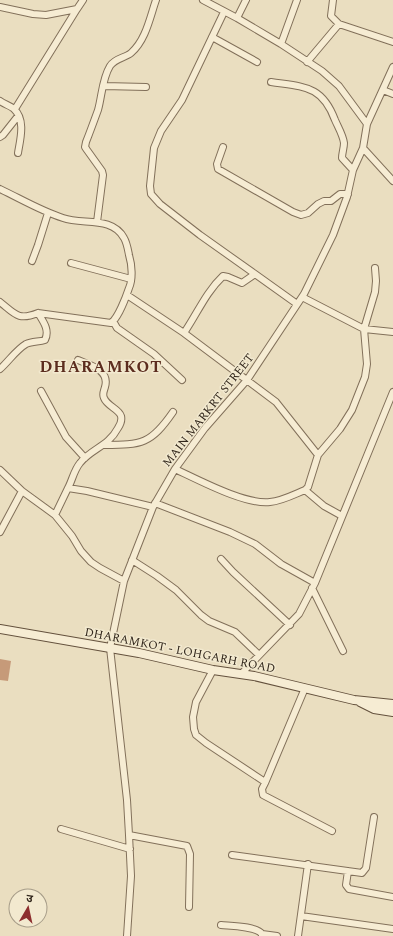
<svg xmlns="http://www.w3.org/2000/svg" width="393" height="936" font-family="Spectral,'Noto Sans Devanagari',serif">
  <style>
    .building { fill: #c69a79 }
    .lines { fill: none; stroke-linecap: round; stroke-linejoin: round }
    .street-casing { stroke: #82705a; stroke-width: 8 }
    .secondary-casing { stroke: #64513d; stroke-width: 10 }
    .street { stroke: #f6ecd3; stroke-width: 6 }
    .secondary { stroke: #f6ecd3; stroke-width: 8 }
    .labels { text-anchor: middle; stroke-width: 3; stroke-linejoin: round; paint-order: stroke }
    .street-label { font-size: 12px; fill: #33281d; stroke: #f2e9cf }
    .district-label { font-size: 16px; font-weight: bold; letter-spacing: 1px; fill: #5c2d1f; stroke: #f2e9cf }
  </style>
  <rect width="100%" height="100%" fill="#eadec0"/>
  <path class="building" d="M0,659L11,661L8,681L0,680Z"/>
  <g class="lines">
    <g class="street-casing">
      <path id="street" d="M203,0L237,18L281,44L322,71L339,86L367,124
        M333,0L331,16L339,24L393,42
        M0,7L33,14L46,15L77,9L83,0
        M224,12L182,100L161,131L154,148L150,186L151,194L160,204L200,235L255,274
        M237,18L246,0
        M212,37L257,62
        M281,44L297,0
        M307,62L339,24
        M393,67L367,124L363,148L393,181
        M271,82C304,87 322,85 335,120C338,127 343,135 344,143C344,148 342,153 342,158L353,170
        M104,86L146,87
        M383,90L393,94
        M0,101C4,104 11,106 14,109C26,120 20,140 18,153
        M15,109L77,9
        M0,137L3,135L18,116
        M223,147L217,164L218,169L293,212L301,215L308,213L318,204L324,201H331L340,194H348
        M0,189C21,199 41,211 63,218C83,225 112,216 124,238C127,243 128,250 129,255C132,265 133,279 129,288C126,297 118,318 111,323L38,313C18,321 15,314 0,302
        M97,222L103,175L102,171L87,150L85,147L86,142C90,132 94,121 98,110C102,96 102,79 110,66C115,58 125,58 131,53C146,40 150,17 156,0
        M32,261L38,245L48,213
        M71,263L131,279
        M127,295L184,333L276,402L318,455
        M302,297L364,329L393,332
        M113,321L117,328L154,354L182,380
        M184,333C197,314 206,292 223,276L228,277L242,283L255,274L297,304
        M0,369C9,361 16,350 26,344C32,341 39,342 45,340C50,330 43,321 38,313
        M41,391L66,437L85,458
        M104,445C142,445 151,444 173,412
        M175,469C199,480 245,505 270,502C282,501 295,494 305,490
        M0,470L22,491L55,515L72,536L81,551L91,562L100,568L124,581
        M68,488C72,481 74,470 80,463C92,448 108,447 118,428C120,425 122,420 121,416C119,409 107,406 104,398C102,394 104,391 105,387C110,370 90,365 78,360
        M155,503L230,532L255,544L281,564L315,583
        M55,515L68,488L87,491L153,507
        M342,516L324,506L305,490L308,487L318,455L340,429L352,410L365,377L367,364L364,329L375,292L376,281L375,268
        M0,532L22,491
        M221,559L233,572L290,625
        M132,560L157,576L176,590L201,615L209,621L235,632L259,655
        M312,588L343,651
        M213,670L196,702L193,717L194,729L196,735L206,743L265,782
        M242,673L299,614L315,583L393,392
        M305,688L265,783L262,789L263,795L332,831
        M61,829L130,849
        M129,835L187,846L190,854L189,907
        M232,855L362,873L366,868L374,817
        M348,871L346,885L349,889L393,897
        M301,916L393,929
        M221,925C231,926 256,926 262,934
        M127,936L131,876L129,835L127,800L110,648L124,581L153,507L175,469L205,428L247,380L304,294L333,235L347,197L353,170L363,148
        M262,936V934L277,936
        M298,936L308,864"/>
    </g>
    <g class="secondary-casing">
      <path id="secondary" d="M0,629L139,653L213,670L254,676L354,700L393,704
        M360,702L374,709L393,712"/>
    </g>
    <use href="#street" class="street"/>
    <use href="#secondary" class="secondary"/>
  </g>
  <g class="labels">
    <g class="street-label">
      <text transform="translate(208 410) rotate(-52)" y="4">MAIN MARKRT STREET</text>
      <text transform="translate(180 650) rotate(11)" y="4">DHARAMKOT - LOHGARH ROAD</text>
    </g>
    <g class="district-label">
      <text x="101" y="372">DHARAMKOT</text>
    </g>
  </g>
  <g transform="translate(28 908) rotate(9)"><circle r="19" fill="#f2e9cf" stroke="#a69c88"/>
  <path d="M0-3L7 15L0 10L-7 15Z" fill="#8d2e2e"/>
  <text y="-6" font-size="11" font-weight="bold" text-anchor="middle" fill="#33281d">उ</text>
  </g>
</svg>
